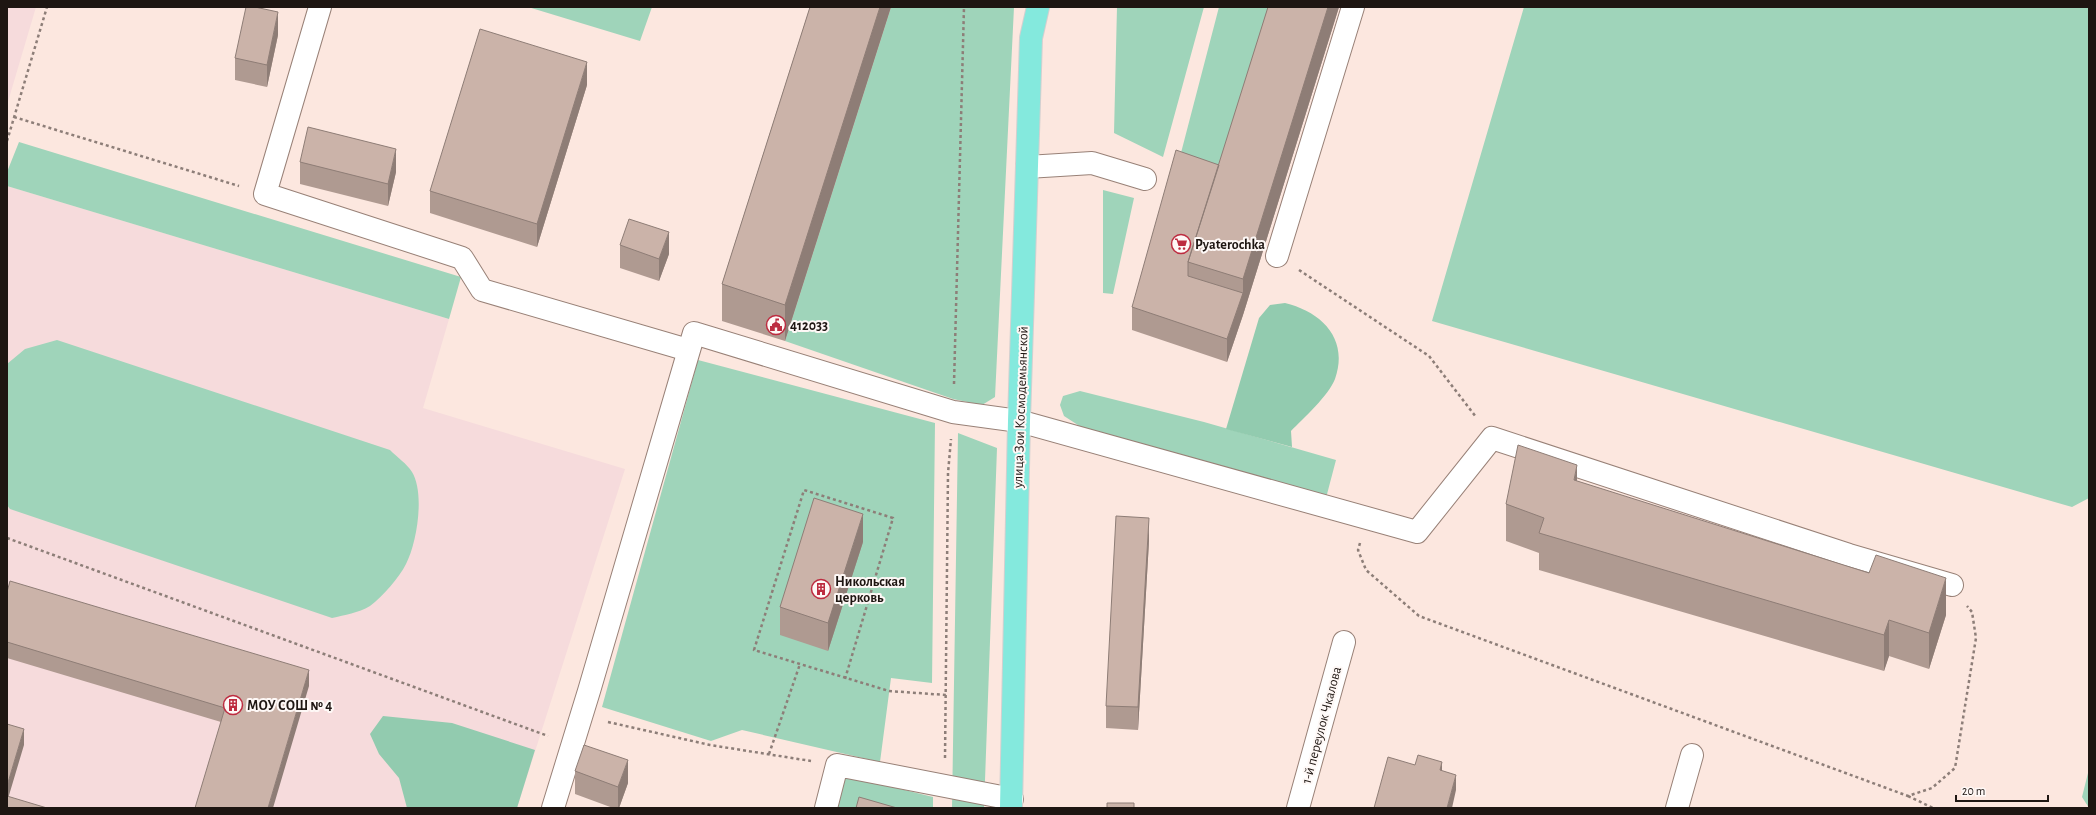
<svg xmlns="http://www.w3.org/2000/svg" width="2096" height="815" font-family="'Alegreya Sans',sans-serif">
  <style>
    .education { fill: #f6dbdc }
    .green { fill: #9fd4ba }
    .forest { fill: #92cbaf }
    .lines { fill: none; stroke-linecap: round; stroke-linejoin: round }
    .minor-casing { stroke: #988177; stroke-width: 24 }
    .major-casing { stroke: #d2d0d0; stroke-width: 24 }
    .path { stroke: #8d7e78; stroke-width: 2.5; stroke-dasharray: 3 3; stroke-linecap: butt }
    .minor { stroke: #fff; stroke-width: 22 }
    .major { stroke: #84e9dd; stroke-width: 22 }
    .wall { fill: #af9a91 }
    .shaded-wall { fill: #8e7d76 }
    .building { fill: #cbb3a9; stroke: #8e7d76 }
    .labels { text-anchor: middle; stroke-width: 4; stroke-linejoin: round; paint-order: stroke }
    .poi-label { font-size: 14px; font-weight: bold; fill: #1e1612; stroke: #fef8f6; text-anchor: start }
    .street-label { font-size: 14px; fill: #1e1612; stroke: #fef8f6 }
  </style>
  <rect width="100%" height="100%" fill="#fce7df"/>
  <path class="education" d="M7,7H36L7,105Z
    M7,186L449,319L423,408L625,469L517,808H7Z"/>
  <path class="green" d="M528,7H652L640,41Z
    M891,7H1014L995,397L982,405L953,399L785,341Z
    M1117,7H1204L1163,157L1114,133Z
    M1219,7H1279L1223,189L1176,172Z
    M1524,7H2089V498L2072,507L1432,321Z
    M19,142L461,277L449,319L7,186V172Z
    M1103,190L1134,198L1113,294L1103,293Z
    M57,340L390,450C397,457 407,464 412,472C425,493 417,543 406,564C399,578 383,596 370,606C358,613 345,615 332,618L10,509L7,505V364L25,349Z
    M698,360L935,423L932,683L891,678L880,762L742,730L711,741L602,707Z
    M1080,391L1204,422L1336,460L1326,498L1081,427L1064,416L1060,405L1063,396Z
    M958,433L997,448L984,808H952Z
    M2089,769V808L2082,797Z
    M844,775L933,797V808H835Z"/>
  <path class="forest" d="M1285,303C1322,312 1349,339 1335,379C1329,395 1303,419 1291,431L1292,447L1226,429L1259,318L1270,305Z
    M383,716L452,723L535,750L517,808H407L399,778L379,754L370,734Z"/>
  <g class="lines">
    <g class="minor-casing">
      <path id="minor" d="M320,7L265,194L462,258L482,290L688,350
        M1027,167L1092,163L1145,179
        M1277,256L1353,7
        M553,808L589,691L694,333L953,412L1019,421L1417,532L1492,438L1849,555L1952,585
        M826,808L837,765L1012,799
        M1298,808L1344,642
        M1677,808L1692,755"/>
    </g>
    <g class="major-casing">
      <path id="major" d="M1011,808L1019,421L1031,38L1038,7"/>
    </g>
    <path class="path" d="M14,117L239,186
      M7,141L47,7
      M1299,270L1429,356L1476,417
      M954,384L964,7
      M7,538L548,736
      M1360,543L1358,550L1366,570L1419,616L1908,796L1932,788L1955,768L1976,638L1972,612L1967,606
      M845,679L893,518L804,490L754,650L889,691L946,695
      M608,722L710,745L811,761
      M769,754L800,664
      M945,758L948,473L951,439
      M1908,796L1933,808"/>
    <use href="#minor" class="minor"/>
    <use href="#major" class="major"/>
  </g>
  <path class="wall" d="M810,7H891L785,341L722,321V284Z
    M1268,7H1339L1243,315L1227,362L1132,330V307L1219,165Z
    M278,35L267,87L235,80V58Z
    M587,85L537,247L430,213V191Z
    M300,162L396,172L388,206L300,184Z
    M620,245L669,254L659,281L620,268Z
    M1577,481L1946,615L1929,669L1889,656L1884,671L1539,570V553L1506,541V504Z
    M1149,541L1138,730L1106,728V706Z
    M863,542L828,651L780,635V607Z
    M7,592L309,686L221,722L7,658Z
    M575,771L628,783L619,808H613L575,794Z"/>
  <path class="shaded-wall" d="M880,7H891L785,341V305Z
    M1328,7H1339L1243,315L1227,362V339L1243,293V279Z
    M278,12V35L267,87V65Z
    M587,62V85L537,247V224Z
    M396,149V172L388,206V184Z
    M669,232V254L659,281V259Z
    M1577,465V501L1574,480Z
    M863,514V542L828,651V623Z
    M1149,518V541L1138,730V707Z
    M1946,578V615L1929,669V633Z
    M1889,620V656L1884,671V635Z
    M309,670V686L273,808H268Z
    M24,729V745L7,802V786Z
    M628,760V783L619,808H618V787Z
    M1442,762V778L1440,770Z
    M1456,775V790L1452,808H1447Z"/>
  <path class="building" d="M246,7H255L278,12L267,65L235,58Z
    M810,7H880L785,305L722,284Z
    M1268,7H1328L1243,279L1188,262Z
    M480,29L587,62L537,224L430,191Z
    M308,127L396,149L388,184L300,162Z
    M1176,150L1219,165L1188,262V276L1243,293L1227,339L1132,307Z
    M629,219L669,232L659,259L620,245Z
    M1518,445L1577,465L1574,480L1869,573L1876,555L1946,578L1929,633L1889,620L1884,635L1539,533L1544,518L1506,504Z
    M814,498L863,514L828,623L780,607Z
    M1116,516L1149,518L1138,707L1106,706Z
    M10,581L309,670L268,808H195L225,708L7,642V592Z
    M7,724L24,729L7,786Z
    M584,745L628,760L618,787L575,771Z
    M1418,755L1442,762L1440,770L1456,775L1447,808H1374L1388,757L1415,765Z
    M7,796L47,808H7Z
    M859,797L897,808H856Z
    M1107,803H1134V808H1107Z"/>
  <defs>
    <g id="supermarket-ring" transform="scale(1)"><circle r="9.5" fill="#fef8f6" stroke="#bd2c40" stroke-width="1.5"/><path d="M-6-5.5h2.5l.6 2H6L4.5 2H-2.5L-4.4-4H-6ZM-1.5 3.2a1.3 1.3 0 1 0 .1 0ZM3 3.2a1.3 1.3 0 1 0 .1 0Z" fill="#bd2c40"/></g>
    <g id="civic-ring" transform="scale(1)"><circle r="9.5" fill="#fef8f6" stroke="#bd2c40" stroke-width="1.5"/><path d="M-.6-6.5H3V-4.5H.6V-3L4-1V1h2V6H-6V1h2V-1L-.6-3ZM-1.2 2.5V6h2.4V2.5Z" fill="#bd2c40"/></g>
    <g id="building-ring" transform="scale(1)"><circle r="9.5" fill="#fef8f6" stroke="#bd2c40" stroke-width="1.5"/><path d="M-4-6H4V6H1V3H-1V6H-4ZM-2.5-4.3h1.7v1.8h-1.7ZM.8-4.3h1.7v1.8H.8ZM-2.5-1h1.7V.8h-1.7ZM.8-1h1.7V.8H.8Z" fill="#bd2c40"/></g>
  </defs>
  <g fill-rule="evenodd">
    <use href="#supermarket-ring" x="1181" y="244"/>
    <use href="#civic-ring" x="776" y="325"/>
    <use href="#building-ring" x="821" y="589"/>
    <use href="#building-ring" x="233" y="705"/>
  </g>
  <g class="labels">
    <g class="poi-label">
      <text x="1195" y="249">Pyaterochka</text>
      <text x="790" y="330">412033</text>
      <text x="835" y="586">Никольская<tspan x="835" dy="16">церковь</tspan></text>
      <text x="247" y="710">МОУ СОШ № 4</text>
    </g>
    <g class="street-label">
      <text transform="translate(1020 407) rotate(-88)" y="5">улица Зои Космодемьянской</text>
      <text transform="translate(1321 725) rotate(-75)" y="5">1-й переулок Чкалова</text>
    </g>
  </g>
  <rect width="2096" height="815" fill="none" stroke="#1e1612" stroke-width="16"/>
  <path d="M1956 795v6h92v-6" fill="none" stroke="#1e1612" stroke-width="2"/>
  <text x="1962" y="795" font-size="12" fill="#1e1612" stroke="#fef8f6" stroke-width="3" paint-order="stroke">20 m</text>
</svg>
